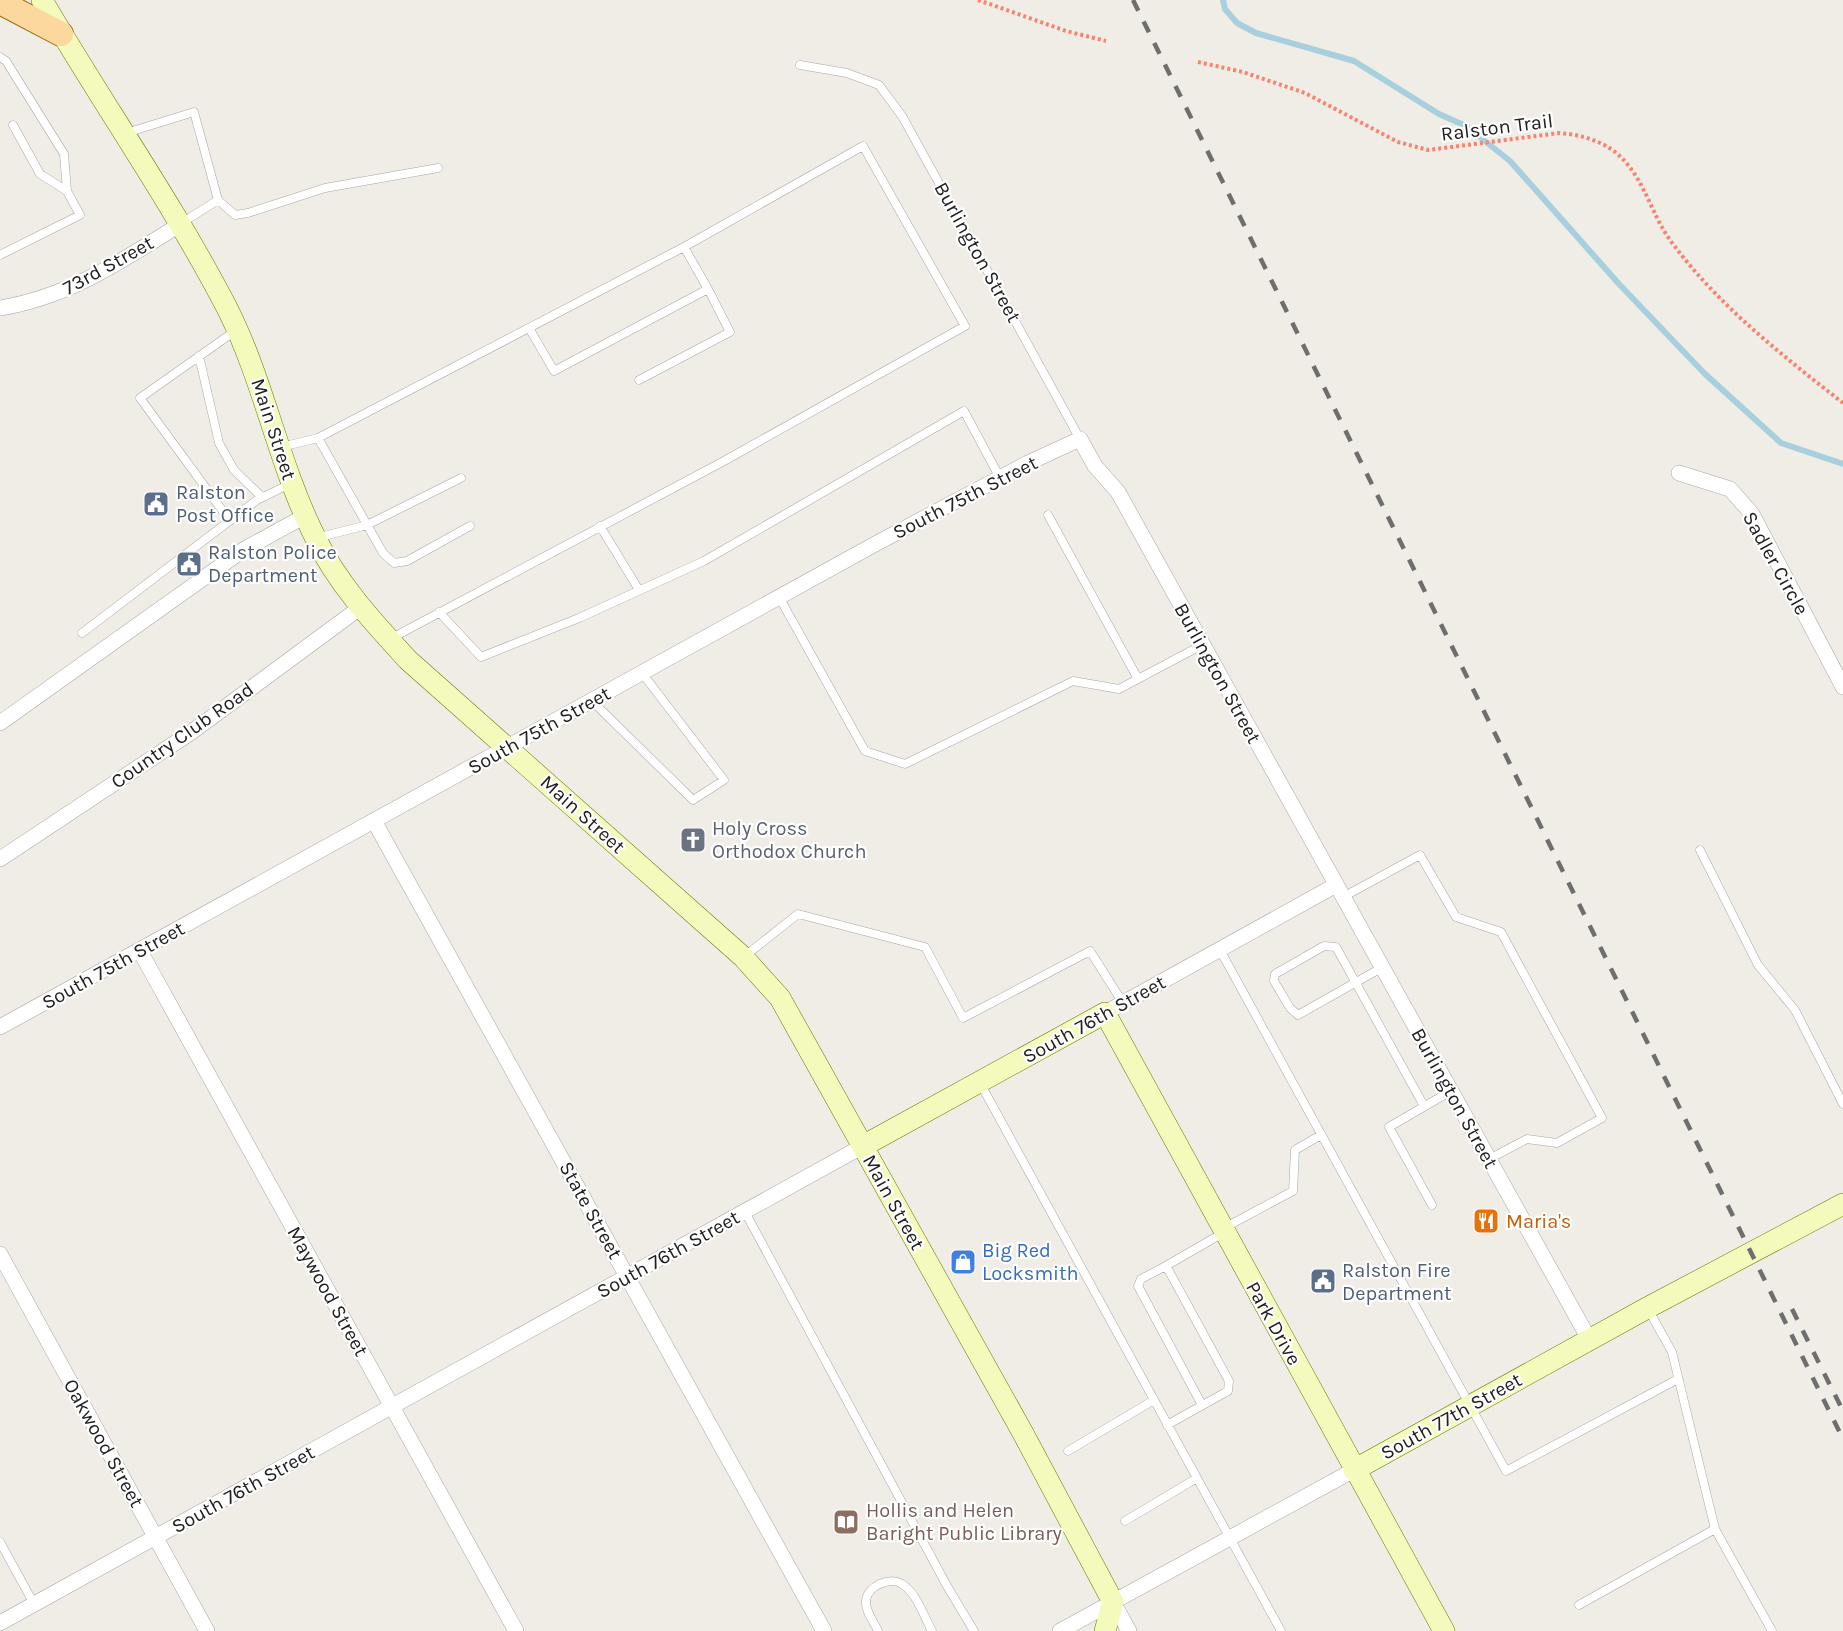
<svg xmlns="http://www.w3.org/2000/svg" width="1843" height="1631" font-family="Karla,sans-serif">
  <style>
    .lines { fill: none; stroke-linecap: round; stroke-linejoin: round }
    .stream { stroke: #a7cfde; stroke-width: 6 }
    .lane-casing { stroke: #a7a7a7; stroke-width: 9 }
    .street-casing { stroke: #a7a7a7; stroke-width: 16 }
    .secondary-casing { stroke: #677805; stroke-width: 22 }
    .primary-casing { stroke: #9b6e00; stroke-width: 26 }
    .path { stroke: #fa826e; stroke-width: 4; stroke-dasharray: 3 3; stroke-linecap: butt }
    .lane { stroke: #fff; stroke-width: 8 }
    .street { stroke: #fff; stroke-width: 15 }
    .secondary { stroke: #f4fabb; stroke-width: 21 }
    .primary { stroke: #fcd89f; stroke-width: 24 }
    .rail { stroke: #6e6e6e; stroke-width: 4.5; stroke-dasharray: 12 12; stroke-linecap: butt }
    .labels { text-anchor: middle; stroke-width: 4.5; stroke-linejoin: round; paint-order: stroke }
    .street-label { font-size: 20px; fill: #202020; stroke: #fff }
    .service-label { font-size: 20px; fill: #4e5e75; stroke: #fff; text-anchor: start }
    .worship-label { font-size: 20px; fill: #5b616d; stroke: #fff; text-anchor: start }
    .food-label { font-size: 20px; fill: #c56008; stroke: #fff; text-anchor: start }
    .shop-label { font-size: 20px; fill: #366cbe; stroke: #fff; text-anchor: start }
    .education-label { font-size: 20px; fill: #785e54; stroke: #fff; text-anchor: start }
  </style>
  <rect width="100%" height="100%" fill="#f0ede6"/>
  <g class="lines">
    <path class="stream" d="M1223,0L1225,9L1237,23L1256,33L1354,61L1439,114L1466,126L1510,161L1619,284L1704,373L1781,443L1843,464"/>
    <g class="lane-casing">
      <path id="lane" d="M0,57L6,61L64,154L67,191L80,215L0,255
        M800,65L847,73L879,85L902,116L1080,439
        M13,125L40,174L67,191
        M126,133L194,112L218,200L180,224
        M218,200L235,215L248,213L325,188L438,168
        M529,328L554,371L708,289L684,247
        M199,356L219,443L234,470L262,497
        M639,380L730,332L708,289
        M318,438L383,553L394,563L407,561L470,526
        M281,447L318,438L684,247L863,146L965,326L724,461L390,639
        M1048,515L1138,679
        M230,521L140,398L235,331
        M600,526L639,590
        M316,538L367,525L461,478
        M779,597L865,751L905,764L1073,681L1119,689L1202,645
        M439,612L481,657L579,618L704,561L964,411L1000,478
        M82,633L257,500L290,484
        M592,701L693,800L724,780L642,673
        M1700,850L1758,965L1795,1010L1843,1104
        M1343,897L1420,855L1456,917L1501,932L1602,1118L1557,1143L1527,1139L1489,1159
        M1220,950L1506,1471L1678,1379
        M745,956L798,914L925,947L963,1018L1090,951L1123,1003
        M1383,967L1298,1015L1290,1008L1274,981L1275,974L1324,946L1336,947L1424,1106
        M980,1083L1281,1631
        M1432,1205L1389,1127L1451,1091
        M745,1212L947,1586L974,1631
        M1224,1228L1293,1191L1295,1150L1321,1135
        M1164,1267L1223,1233
        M1648,1309L1672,1352L1715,1529L1772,1631
        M1167,1425L1228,1391L1229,1381L1169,1271L1164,1267L1141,1279L1138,1286L1202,1405
        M1068,1451L1154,1400
        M1125,1521L1197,1478
        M0,1542L34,1604
        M1579,1605L1715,1529
        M878,1631C874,1622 865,1611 866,1601C867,1586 890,1576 902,1584C917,1593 924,1617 932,1631"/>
    </g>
    <g class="street-casing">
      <path id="street" d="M0,308C68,297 122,261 179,225
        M1679,473L1730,489L1752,514L1843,687
        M0,723L243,550L305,516
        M374,821L824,1631
        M0,859L193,731L361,607
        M140,951L516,1631
        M1105,1013L1336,885
        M0,1027L877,543L1028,463L1080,439L1095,466L1118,492L1589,1339
        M0,1254L207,1631
        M1113,1602L1129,1631
        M0,1623L863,1146
        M1060,1631L1354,1470"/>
    </g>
    <g class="secondary-casing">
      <path id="secondary" d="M42,0C102,103 172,202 227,308C264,381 278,463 315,537C337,583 373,622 408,660L743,957L780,998L1024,1435L1113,1602L1105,1631
        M863,1146L1105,1013L1444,1631
        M1354,1470L1647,1308L1843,1204"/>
    </g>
    <g class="primary-casing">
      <path id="primary" d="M0,2L61,34"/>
    </g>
    <path class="path" d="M978,0L1066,31L1106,41
      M1198,62L1243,72L1305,93L1398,142L1428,150L1559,133C1585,135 1611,143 1628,165C1647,188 1654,220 1673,244C1719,306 1783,356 1843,403"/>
    <use href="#lane" class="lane"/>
    <use href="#street" class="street"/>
    <use href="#secondary" class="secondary"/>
    <use href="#primary" class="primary"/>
    <path class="rail" d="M1133,0L1843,1439
      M1792,1309L1843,1411"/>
  </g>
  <defs>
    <g id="civic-square" transform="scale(1.35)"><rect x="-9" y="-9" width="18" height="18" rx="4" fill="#5c6f8a" stroke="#fff"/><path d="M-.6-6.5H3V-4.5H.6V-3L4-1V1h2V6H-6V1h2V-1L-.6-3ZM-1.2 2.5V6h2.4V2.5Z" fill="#fff"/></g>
    <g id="church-square" transform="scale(1.35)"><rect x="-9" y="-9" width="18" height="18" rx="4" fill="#6b7280" stroke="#fff"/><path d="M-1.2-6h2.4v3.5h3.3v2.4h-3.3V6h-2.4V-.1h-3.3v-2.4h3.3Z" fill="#fff"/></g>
    <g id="restaurant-square" transform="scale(1.35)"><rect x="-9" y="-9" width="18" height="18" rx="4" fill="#e8710a" stroke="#fff"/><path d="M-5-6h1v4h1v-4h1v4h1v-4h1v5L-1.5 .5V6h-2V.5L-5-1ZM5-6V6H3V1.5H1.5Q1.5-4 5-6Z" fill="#fff"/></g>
    <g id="shop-square" transform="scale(1.35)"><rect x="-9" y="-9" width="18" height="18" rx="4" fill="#3f7fe0" stroke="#fff"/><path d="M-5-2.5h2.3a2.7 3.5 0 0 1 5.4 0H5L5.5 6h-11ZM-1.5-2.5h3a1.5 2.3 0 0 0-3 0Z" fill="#fff"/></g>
    <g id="library-square" transform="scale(1.35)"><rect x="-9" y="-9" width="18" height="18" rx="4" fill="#8d6e63" stroke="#fff"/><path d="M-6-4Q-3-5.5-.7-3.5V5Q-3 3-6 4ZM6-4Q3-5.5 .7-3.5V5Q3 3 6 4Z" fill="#fff"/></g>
  </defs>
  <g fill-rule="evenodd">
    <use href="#civic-square" x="156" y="504"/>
    <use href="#civic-square" x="189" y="564"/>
    <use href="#church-square" x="693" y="840"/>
    <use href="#restaurant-square" x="1486" y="1221"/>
    <use href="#shop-square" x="963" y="1262"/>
    <use href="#civic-square" x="1323" y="1281"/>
    <use href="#library-square" x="846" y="1522"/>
  </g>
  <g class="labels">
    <g class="street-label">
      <text transform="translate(1497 127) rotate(-7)" y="7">Ralston Trail</text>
      <text transform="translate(978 252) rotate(61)" y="7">Burlington Street</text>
      <text transform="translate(108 265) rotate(-29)" y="7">73rd Street</text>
      <text transform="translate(274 429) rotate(72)" y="7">Main Street</text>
      <text transform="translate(965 497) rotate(-27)" y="7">South 75th Street</text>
      <text transform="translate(1776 563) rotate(61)" y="7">Sadler Circle</text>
      <text transform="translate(1218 673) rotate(61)" y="7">Burlington Street</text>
      <text transform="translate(539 730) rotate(-29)" y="7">South 75th Street</text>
      <text transform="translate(182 735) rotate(-35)" y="7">Country Club Road</text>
      <text transform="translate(583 814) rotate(42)" y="7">Main Street</text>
      <text transform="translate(113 965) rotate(-29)" y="7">South 75th Street</text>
      <text transform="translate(1094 1019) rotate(-29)" y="7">South 76th Street</text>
      <text transform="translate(1455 1098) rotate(61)" y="7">Burlington Street</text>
      <text transform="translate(894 1202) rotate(61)" y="7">Main Street</text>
      <text transform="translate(591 1210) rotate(61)" y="7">State Street</text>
      <text transform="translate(668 1254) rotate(-29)" y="7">South 76th Street</text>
      <text transform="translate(328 1291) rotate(61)" y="7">Maywood Street</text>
      <text transform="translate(1274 1323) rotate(61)" y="7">Park Drive</text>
      <text transform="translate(1451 1416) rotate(-29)" y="7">South 77th Street</text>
      <text transform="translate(104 1443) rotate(61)" y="7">Oakwood Street</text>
      <text transform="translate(243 1489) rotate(-29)" y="7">South 76th Street</text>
    </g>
    <g class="service-label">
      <text x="176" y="499">Ralston<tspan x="176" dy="23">Post Office</tspan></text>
      <text x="208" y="559">Ralston Police<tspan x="208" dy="23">Department</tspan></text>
      <text x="1342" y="1277">Ralston Fire<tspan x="1342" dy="23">Department</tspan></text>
    </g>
    <g class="worship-label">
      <text x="712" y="835">Holy Cross<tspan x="712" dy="23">Orthodox Church</tspan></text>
    </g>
    <g class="food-label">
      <text x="1506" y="1228">Maria's</text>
    </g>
    <g class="shop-label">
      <text x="982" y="1257">Big Red<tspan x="982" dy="23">Locksmith</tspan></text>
    </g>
    <g class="education-label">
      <text x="866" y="1517">Hollis and Helen<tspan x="866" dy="23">Baright Public Library</tspan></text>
    </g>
  </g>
</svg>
